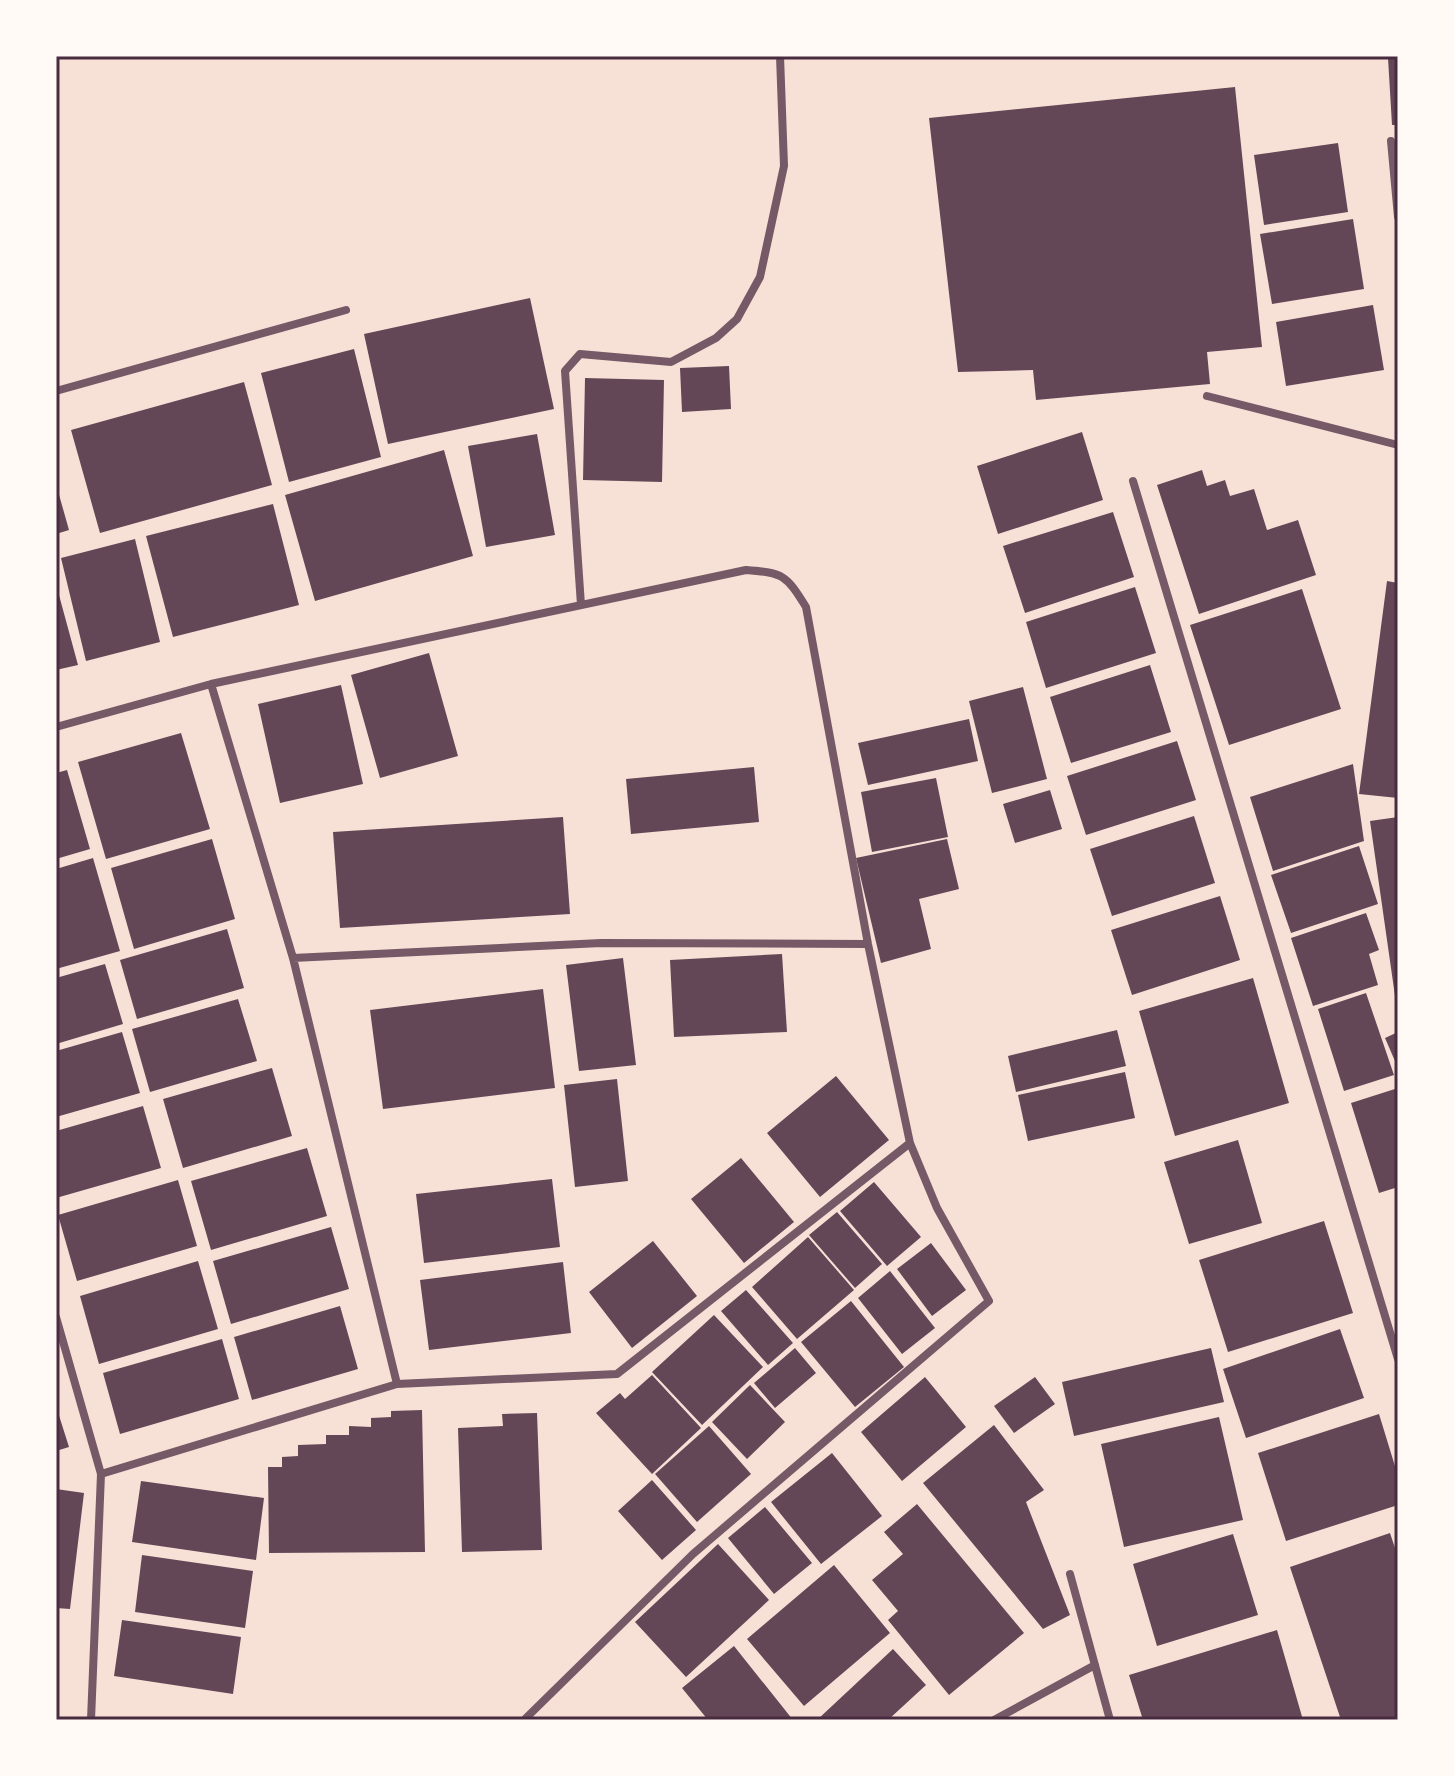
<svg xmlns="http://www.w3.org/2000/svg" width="1454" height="1776" font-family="Poppins,sans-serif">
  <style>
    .building { fill: #644757 }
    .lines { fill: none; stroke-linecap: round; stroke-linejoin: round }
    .minor { stroke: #755966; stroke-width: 8 }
    .neatline { fill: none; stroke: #4a2c40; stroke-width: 3 }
  </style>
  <rect width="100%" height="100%" fill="#f7e1d7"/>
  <path class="building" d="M1398,57V125H1392L1388,58Z
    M1235,87L1262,347L1207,352L1210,384L1036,400L1033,370L958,372L929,118Z
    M1338,143L1348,212L1264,225L1254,155Z
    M1353,219L1364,289L1272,304L1260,234Z
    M530,298L554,409L388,444L364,334Z
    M1373,305L1384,370L1286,386L1276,322Z
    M354,349L381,457L289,482L261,373Z
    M729,366L731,409L682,412L680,368Z
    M585,378L664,380L662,482L583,480Z
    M244,382L272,485L100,533L71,430Z
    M1082,432L1103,500L998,534L977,466Z
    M537,434L555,535L486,547L468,446Z
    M444,450L473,556L315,601L285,495Z
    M1202,470L1207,486L1225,480L1230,496L1254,489L1267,530L1298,520L1316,575L1199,614L1157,485Z
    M56,484L69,530L56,534Z
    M273,504L299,605L173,637L146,536Z
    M1113,512L1134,577L1025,613L1003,546Z
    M135,539L160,642L86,661L61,558Z
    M1387,581L1398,583V798L1359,794Z
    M56,584L78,665L56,670Z
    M1135,587L1156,653L1046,688L1026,622Z
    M1302,589L1341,709L1229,745L1190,625Z
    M429,653L458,756L380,778L351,675Z
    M1150,665L1171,732L1071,763L1050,697Z
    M341,685L363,784L280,803L258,704Z
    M1023,687L1047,779L992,793L969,701Z
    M969,719L978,761L868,785L858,743Z
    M181,733L210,829L106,859L78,762Z
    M1177,741L1196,800L1086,835L1067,776Z
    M1353,764L1364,841L1273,871L1250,797Z
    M754,767L759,822L631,834L626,779Z
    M67,770L90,849L56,859V773Z
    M936,778L948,837L872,852L861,792Z
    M1050,790L1062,829L1015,843L1003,804Z
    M1194,816L1215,883L1112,916L1090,849Z
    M563,817L570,914L340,928L333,832Z
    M1398,817V996H1395L1370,821Z
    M212,839L235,919L134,949L111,868Z
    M947,839L959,889L919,899L931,949L881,963L856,858Z
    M1359,846L1378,904L1291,933L1271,875Z
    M93,858L120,951L56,969V869Z
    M1220,896L1240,960L1132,995L1111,930Z
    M1366,913L1379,950L1369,954L1378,985L1313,1006L1291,938Z
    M227,929L244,988L137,1019L120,960Z
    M782,954L787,1032L674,1037L670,960Z
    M623,958L636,1065L579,1071L566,965Z
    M105,964L123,1024L56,1044V978Z
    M1253,978L1289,1103L1175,1136L1139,1011Z
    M543,989L555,1088L383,1109L370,1010Z
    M1366,993L1394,1075L1344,1091L1318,1009Z
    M238,999L257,1061L150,1092L132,1029Z
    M1117,1030L1126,1066L1016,1092L1008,1056Z
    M122,1032L140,1093L56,1117V1051Z
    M1398,1032V1068L1385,1038Z
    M272,1068L292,1136L183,1168L163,1099Z
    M1125,1072L1135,1118L1028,1141L1018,1095Z
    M836,1076L889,1140L820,1197L767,1133Z
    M617,1079L628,1181L575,1187L564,1085Z
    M1398,1088V1187L1379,1193L1351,1103Z
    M143,1106L161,1168L56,1198V1131Z
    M1238,1140L1262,1223L1189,1244L1164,1162Z
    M307,1148L327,1216L211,1250L191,1181Z
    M741,1158L794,1222L744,1263L691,1199Z
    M552,1179L560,1247L424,1263L416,1194Z
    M178,1180L197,1246L77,1281L58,1215Z
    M874,1182L921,1237L887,1266L840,1211Z
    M837,1212L882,1264L855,1288L809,1235Z
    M1324,1221L1353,1313L1228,1352L1199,1260Z
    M331,1227L349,1289L231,1324L213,1261Z
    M808,1237L854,1290L797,1339L752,1287Z
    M653,1241L697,1296L632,1348L589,1292Z
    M931,1243L966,1290L932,1316L897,1269Z
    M198,1261L218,1329L99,1364L80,1296Z
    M563,1262L571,1333L429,1350L420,1280Z
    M890,1271L935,1328L902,1354L858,1298Z
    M746,1290L793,1343L768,1365L721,1311Z
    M851,1301L904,1367L855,1407L801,1342Z
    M340,1306L358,1369L252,1400L234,1337Z
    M714,1315L763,1367L702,1425L652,1372Z
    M1340,1329L1364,1398L1246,1438L1223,1369Z
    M222,1339L239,1399L120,1434L103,1373Z
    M795,1348L816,1373L775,1408L754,1383Z
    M1211,1348L1224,1402L1074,1436L1062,1382Z
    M652,1375L701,1428L652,1474L596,1413L620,1393L625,1399Z
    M925,1377L966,1427L902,1481L861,1432Z
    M1035,1377L1055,1404L1014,1433L994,1406Z
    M750,1385L785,1422L747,1459L712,1422Z
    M56,1406L69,1447L56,1451Z
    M422,1410L425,1552L269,1553L268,1467H282V1457L298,1456V1445L326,1444V1435H349V1426L371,1427V1418L391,1417V1411Z
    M537,1413L542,1550L462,1552L458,1428L503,1426L502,1414Z
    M1379,1414L1398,1476V1505L1286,1541L1258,1453Z
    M1219,1417L1243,1520L1124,1547L1101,1444Z
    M994,1425L1044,1490L1026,1502L1070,1615L1043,1629L923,1483Z
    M709,1426L751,1474L697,1522L655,1474Z
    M832,1453L882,1516L821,1564L771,1502Z
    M652,1480L696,1530L662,1560L618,1511Z
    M141,1481L264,1498L256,1560L132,1542Z
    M56,1489L84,1493L70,1609L56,1608Z
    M917,1504L1024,1633L949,1695L888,1620L898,1611L872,1580L903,1554L884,1532Z
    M765,1507L812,1563L774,1594L728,1538Z
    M1390,1533L1398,1557V1720H1341L1290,1567Z
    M1233,1534L1258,1615L1157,1646L1133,1564Z
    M718,1544L769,1600L686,1677L635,1622Z
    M142,1555L253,1571L245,1628L135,1612Z
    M834,1565L890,1633L804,1706L747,1639Z
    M122,1620L241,1637L233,1694L114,1676Z
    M1277,1630L1303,1720H1143L1129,1675Z
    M734,1646L793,1720H708L682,1688Z
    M893,1649L926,1685L888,1720H817Z"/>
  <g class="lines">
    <path class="minor" d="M1391,141L1398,217
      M56,391L346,310
      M1207,396L1398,445
      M1133,481L1398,1359
      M581,605L565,371L580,354L671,362L716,338L737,319L760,277L784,166L780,56
      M211,684L293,958L397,1384
      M56,727L211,684L746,570C784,573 786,575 806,607L868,944L910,1143L937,1208L989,1301L693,1554L524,1720
      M293,958L601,943L868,944
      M56,1317L101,1474L397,1384L617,1374L910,1143
      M1070,1574L1110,1720
      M91,1720L101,1474
      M994,1720L1095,1665"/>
  </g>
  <rect width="1454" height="1776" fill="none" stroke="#fffaf5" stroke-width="116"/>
  <rect x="58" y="58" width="1338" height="1660" class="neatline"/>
</svg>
